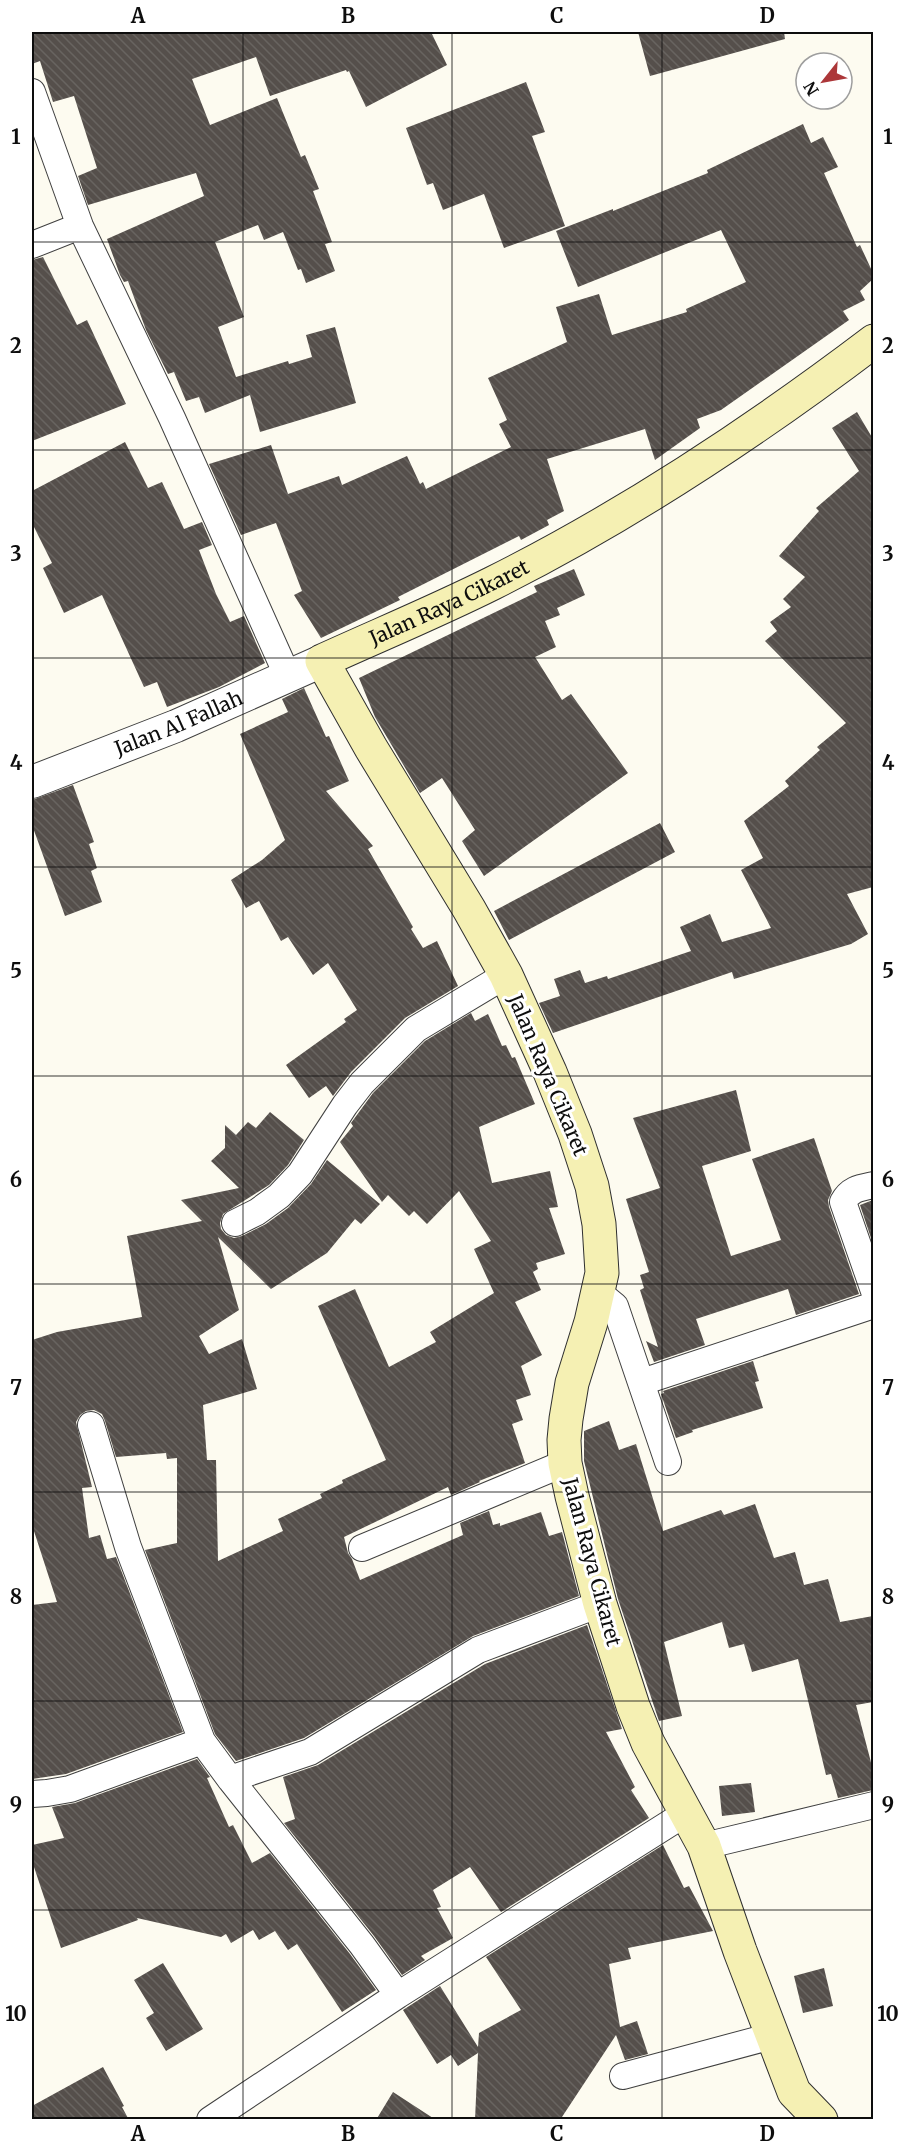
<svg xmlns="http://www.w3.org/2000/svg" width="905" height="2151" font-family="Merriweather,serif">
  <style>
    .building { fill: url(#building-back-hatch) }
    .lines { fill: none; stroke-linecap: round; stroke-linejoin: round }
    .minor-casing { stroke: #404040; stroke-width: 28 }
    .tertiary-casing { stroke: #404040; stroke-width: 34 }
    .secondary-casing { stroke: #2f2f2f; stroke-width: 35 }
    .minor { stroke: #fff; stroke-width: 26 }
    .tertiary { stroke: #fff; stroke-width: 32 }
    .secondary { stroke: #f5f0b3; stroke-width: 33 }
    .grid { fill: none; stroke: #0d0d0d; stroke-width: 1.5; stroke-opacity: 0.55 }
    .labels { text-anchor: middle; stroke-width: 6; stroke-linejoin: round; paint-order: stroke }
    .street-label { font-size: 20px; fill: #0d0d0d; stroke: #fff }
    .neatline { fill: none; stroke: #0d0d0d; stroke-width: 2 }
    .grid-label { font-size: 20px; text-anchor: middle; font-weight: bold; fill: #0d0d0d }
  </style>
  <defs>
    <pattern id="building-back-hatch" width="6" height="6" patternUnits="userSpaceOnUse" patternTransform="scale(1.5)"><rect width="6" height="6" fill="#554f4b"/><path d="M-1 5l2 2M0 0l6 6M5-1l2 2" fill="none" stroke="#686460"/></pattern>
  </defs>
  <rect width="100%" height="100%" fill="#fdfbf0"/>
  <path class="building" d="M32,32H431L447,65L366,107L349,71L347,72L346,70L270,96L256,57L192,79L210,125L277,98L301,157L305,155L319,189L313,191L332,242L325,244L335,271L306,283L301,269L298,270L283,232L264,240L258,225L215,242L244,317L218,327L236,377L288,361L289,364L312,357L306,335L335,327L356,403L260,432L250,395L205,413L199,397L186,401L174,372L168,374L146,330L128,281L124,282L120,275L107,239L204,196L196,173L88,205L78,176L97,168L74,96L53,102L40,61L32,64Z
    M638,32H784L785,39L650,76Z
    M526,82L545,132L532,136L565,226L504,248L484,194L443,210L433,183L427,185L406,128Z
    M803,124L811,143L823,137L838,167L824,173L857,247L860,245L873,273V279L860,291L865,300L843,311L849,320L721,410L697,419L700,428L655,460L645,429L547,459L564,511L547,520L549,525L521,540L519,536L398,597L400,600L321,638L294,595L302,591L276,523L241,535L209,464L271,445L288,494L339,476L342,485L407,456L420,484L423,482L426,489L511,447L499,424L507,420L488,378L567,342L556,307L599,294L612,335L687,312L686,309L746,282L721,230L578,287L556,231L613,209V211L708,173L707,170Z
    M43,257L77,325L87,320L126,404L32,441V260Z
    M857,412L873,439V887L847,894L868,934L851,944L734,979L732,972L553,1033L539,1003L560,996L554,979L580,970L585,983L607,976L608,979L691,951L680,927L710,914L722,942L771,928L741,870L763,858L744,821L789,786L785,781L820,750L817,747L846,723L765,641L777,631L770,622L791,607L783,599L805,577L779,556L819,511L816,508L859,471L832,428Z
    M125,442L148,488L162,482L184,529L202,522L212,545L199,550L216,594L230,622L244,616L265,663L219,687L167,707L157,682L144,687L102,595L64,613L43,568L52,563L32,523V491Z
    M574,569L585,595L557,608L560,615L545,621L556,647L535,657L562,700L571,694L628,773L484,876L462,841L475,830L442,778L420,793L375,717L359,678L537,592L534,586Z
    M304,688L326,737L329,736L349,781L326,791L373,846L368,849L413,927L411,929L423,948L437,941L458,986L405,1018L351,1072L333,1096L326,1086L309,1098L286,1065L346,1022L344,1019L357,1010L328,963L313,975L288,937L281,941L259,901L246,908L231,880L262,860L285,840L240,734L288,712L282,699Z
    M73,785L94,842L89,844L97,868L91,871L102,902L65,916L32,825V800Z
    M660,823L675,852L509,940L494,911Z
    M471,1013L475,1021L488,1014L502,1046L506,1045L512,1058L515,1057L535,1104L479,1127L492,1183L550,1171L558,1207L549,1208L565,1254L536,1263L538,1269L533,1272L541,1290L515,1302L542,1355L521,1366L531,1395L516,1400L523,1420L512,1424L525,1463L479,1481L480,1482L451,1495L448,1487L344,1537L348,1553L352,1559L360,1580L463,1535L460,1523L489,1511L493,1525L500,1523V1526L541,1512L549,1536L562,1532L579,1596L473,1636L304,1738L236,1761L215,1734L145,1550L177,1543V1458L167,1459L166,1453L116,1457L105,1421L102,1414L94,1410L86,1411L80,1415L76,1422L92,1487L82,1488L89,1538L100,1535L107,1559L116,1557L183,1732L66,1774L32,1779V1605L57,1602L32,1525V1340L57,1332L142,1317L127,1236L202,1221L181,1200L239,1188L211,1161L225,1148V1125L236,1135L248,1122L256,1128L270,1112L304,1140L288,1165L269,1185L223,1214L220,1223L221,1229L226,1235L234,1238L242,1236L266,1224L288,1208L311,1184L327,1160L380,1204L361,1224L355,1219L327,1253L271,1289L218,1237L239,1310L199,1336L209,1354L242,1339L257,1389L203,1405L207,1460H216L218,1561L283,1531L278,1519L322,1498L320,1494L343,1483L342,1480L386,1460L318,1306L355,1289L389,1367L436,1342L430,1332L494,1293L474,1249L491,1241L459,1191L427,1224L414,1211L409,1216L388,1195L382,1202L340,1142L353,1126L351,1123L373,1093L425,1041Z
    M736,1090L751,1151L702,1166L731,1256L781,1240L752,1159L814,1138L832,1191L828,1200L829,1207L859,1294L796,1315L788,1289L696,1319L705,1345L654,1362L646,1341L658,1347L640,1290L644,1288L640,1275L649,1272L626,1199L660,1188L633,1118Z
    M873,1200V1244L860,1205Z
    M753,1361L759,1381L755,1382L763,1408L692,1430L693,1432L676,1438L661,1394L664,1393L663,1391Z
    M609,1421L619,1450L636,1444L663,1531L721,1510L724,1515L755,1504L774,1558L795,1552L804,1585L828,1579L840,1622L873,1616V1702L856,1705L873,1770V1790L838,1798L831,1774L826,1775L798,1659L752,1672L744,1644L729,1648L722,1622L664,1642L682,1716L659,1721L618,1599L584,1461V1431Z
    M587,1625L622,1729L606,1732L635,1787L631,1790L649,1818L501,1912L470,1867L433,1890L441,1907L437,1908L453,1938L421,1956L425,1960L402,1975L374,1936L284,1823L295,1819L283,1777L318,1765L485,1664Z
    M197,1759L210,1777L207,1778L229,1827L233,1825L252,1863L270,1853L350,1954L376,1990L342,2012L297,1944L288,1950L275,1931L259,1940L253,1930L231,1943L226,1934L221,1937L137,1918L138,1920L61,1948L32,1861V1845L64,1838L52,1807L75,1803Z
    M751,1783L755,1812L722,1816L719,1786Z
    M663,1845L684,1888L689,1886L713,1931L628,1948L631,1959L609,1964L620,2027L637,2021L648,2054L625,2060L616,2035L560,2120H475L478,2053L458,2066L451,2055L437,2064L403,2010L440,1986L478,2047L479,2033L521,2010L486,1957Z
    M163,1963L203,2029L166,2051L146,2018L154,2013L134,1980Z
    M824,1968L833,2006L803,2013L794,1976Z
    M103,2067L124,2106L122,2107L129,2120H32V2106Z
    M393,2092L436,2120H376Z"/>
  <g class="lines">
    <g class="minor-casing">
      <path id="minor" d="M32,92L80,226L172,418L288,677
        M32,245L80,226
        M874,1185C859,1188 850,1189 843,1202L874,1291
        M235,1223L257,1212L279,1196L300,1174L345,1105L362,1083L416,1029L506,975
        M598,1292L615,1306L668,1462
        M642,1382L874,1305
        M91,1425L128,1547L202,1741L230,1779L362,1945L398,1995
        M362,1548L565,1463
        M230,1779L310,1752L478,1650L600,1604
        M32,1794L47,1793L70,1789L202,1741
        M704,1846L874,1805
        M623,2076L772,2036
        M210,2120L398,1995L686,1813"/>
    </g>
    <g class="tertiary-casing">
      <g id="tertiary">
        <path id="s1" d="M32,782L176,726L322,661"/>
      </g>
    </g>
    <g class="secondary-casing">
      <g id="secondary">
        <path id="s2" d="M821,2120L794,2092L740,1951L704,1846L648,1743L633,1706L600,1604L572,1496L565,1463L564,1440L566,1419L572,1383L591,1322L602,1273L599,1224L592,1186L575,1134L550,1072L506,975L469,909L371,748L322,661C379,635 437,611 493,583C627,516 754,432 874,341"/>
      </g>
    </g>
    <use href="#minor" class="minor"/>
    <use href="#tertiary" class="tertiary"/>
    <use href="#secondary" class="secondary"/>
  </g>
  <path class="grid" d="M243,32V2120M452,32V2120M662,32V2120M32,242H874M32,450H874M32,658H874M32,867H874M32,1076H874M32,1284H874M32,1492H874M32,1701H874M32,1910H874"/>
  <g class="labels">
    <g class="street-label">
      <text dy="7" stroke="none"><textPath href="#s2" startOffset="1725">Jalan Raya Cikaret</textPath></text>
      <text dy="7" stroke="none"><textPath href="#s1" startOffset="158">Jalan Al Fallah</textPath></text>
      <text transform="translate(548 1075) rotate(67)" y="7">Jalan Raya Cikaret</text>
      <text transform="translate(592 1562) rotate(75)" y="7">Jalan Raya Cikaret</text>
    </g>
  </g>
  <rect width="905" height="2151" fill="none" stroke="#ffffff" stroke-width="66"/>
  <g transform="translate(824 81) rotate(239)"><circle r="28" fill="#ffffff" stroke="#9e9e9e" stroke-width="1.5"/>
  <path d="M0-4.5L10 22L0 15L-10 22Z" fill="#ac3739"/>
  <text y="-9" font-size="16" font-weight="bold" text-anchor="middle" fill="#0d0d0d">N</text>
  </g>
  <rect x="33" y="33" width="839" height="2085" class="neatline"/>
  <g class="grid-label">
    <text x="138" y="23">A</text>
    <text x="348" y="23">B</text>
    <text x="557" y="23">C</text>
    <text x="767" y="23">D</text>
    <text x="16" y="144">1</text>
    <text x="888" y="144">1</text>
    <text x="16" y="353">2</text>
    <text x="888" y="353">2</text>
    <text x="16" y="561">3</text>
    <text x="888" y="561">3</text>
    <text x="16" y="770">4</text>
    <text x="888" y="770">4</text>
    <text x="16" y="978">5</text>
    <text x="888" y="978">5</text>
    <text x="16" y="1187">6</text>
    <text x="888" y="1187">6</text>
    <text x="16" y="1395">7</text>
    <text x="888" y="1395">7</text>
    <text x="16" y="1604">8</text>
    <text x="888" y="1604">8</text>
    <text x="16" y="1812">9</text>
    <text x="888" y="1812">9</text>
    <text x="16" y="2021">10</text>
    <text x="888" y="2021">10</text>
    <text x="138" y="2141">A</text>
    <text x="348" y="2141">B</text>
    <text x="557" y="2141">C</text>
    <text x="767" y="2141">D</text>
  </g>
</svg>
